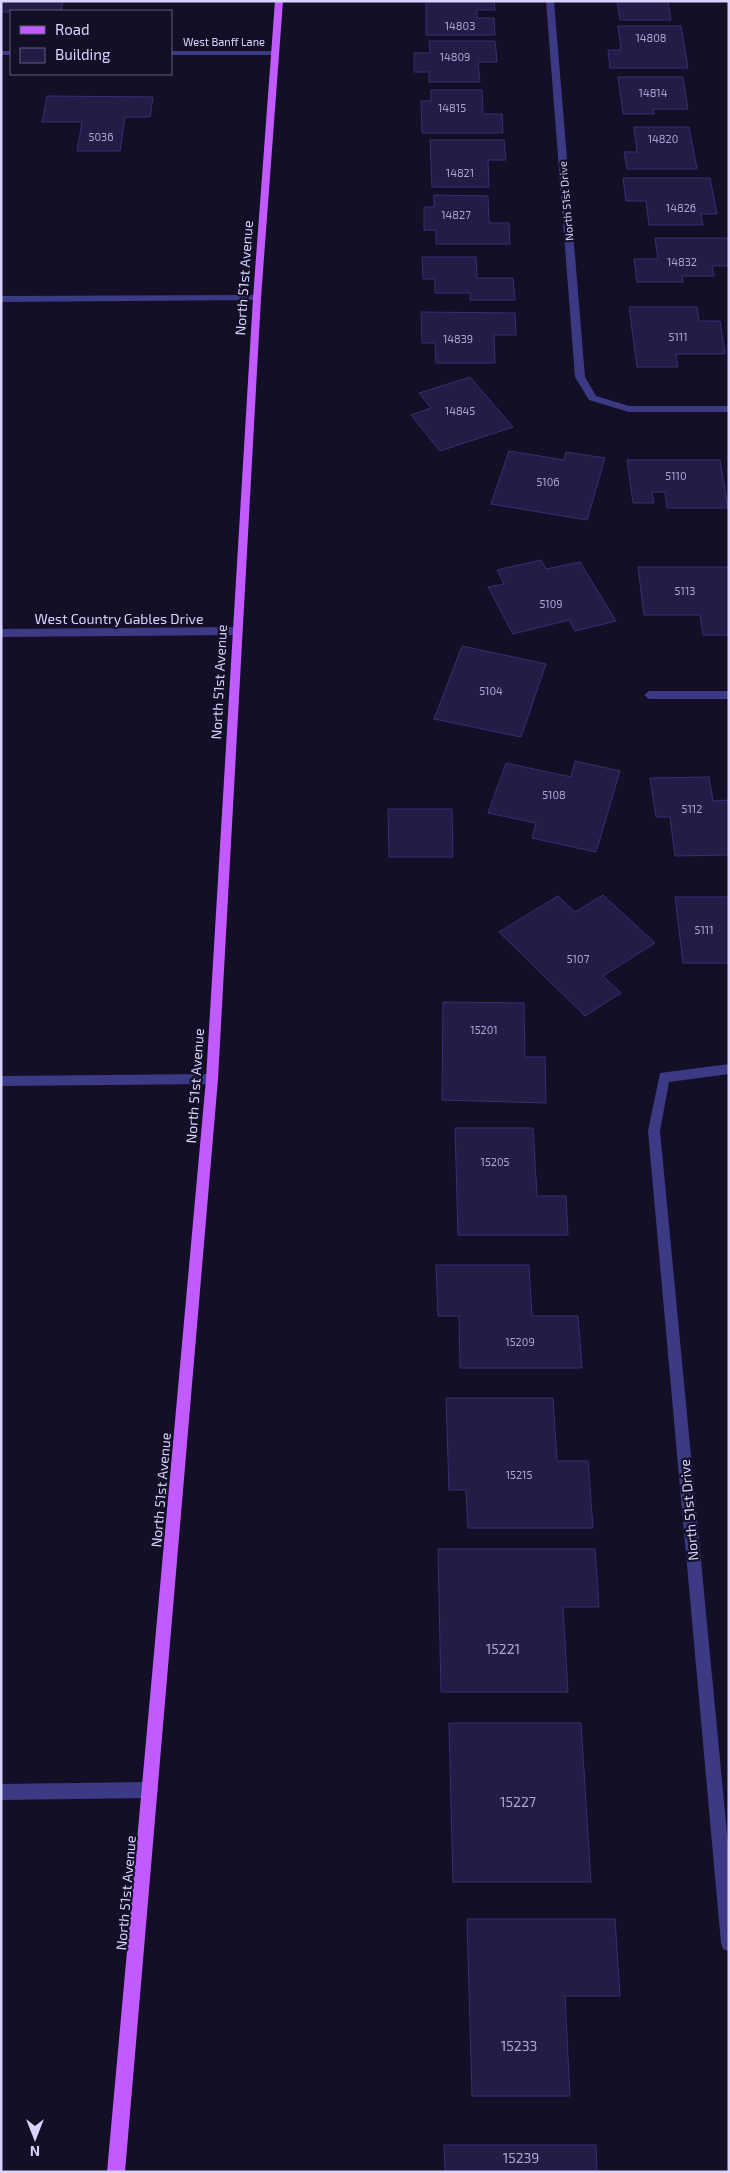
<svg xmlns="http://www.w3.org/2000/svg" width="730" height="2173" font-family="'Exo 2',sans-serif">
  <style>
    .building { fill: #241b47; stroke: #3b2d73 }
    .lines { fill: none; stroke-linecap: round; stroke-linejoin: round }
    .lane { fill: #3d3a85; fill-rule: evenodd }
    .street { fill: #3d3a85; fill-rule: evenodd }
    .primary { fill: #c25bff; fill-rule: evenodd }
    .labels { text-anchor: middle; stroke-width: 4.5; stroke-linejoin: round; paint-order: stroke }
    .number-label { font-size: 11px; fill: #aca6d1 }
    .far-street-label { font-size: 11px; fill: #d9d4ff; stroke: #130f26 }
    .street-label { font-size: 14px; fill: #d9d4ff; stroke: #130f26 }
    .near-number-label { font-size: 14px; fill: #aca6d1 }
  </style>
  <rect width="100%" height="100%" fill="#130f26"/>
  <path class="building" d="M1,1H63L61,11L11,12H1Z
    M426,1H494L495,10H477V18H494L495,35H426Z
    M617,1H668L671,20H620Z
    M618,26H681L688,68H610L608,50H621Z
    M429,41H495L497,62H478L480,82H429V72H414V53H430Z
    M618,77H683L688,109H653L654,114H623Z
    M431,90H482L483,114H502L503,133H422L421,101H431Z
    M47,96L153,97L150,117H125L120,151H77L82,122H42Z
    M634,127H689L697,169H627L624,152H637Z
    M430,140H504L506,160H488L489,187H432Z
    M623,178H710L717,214H701L703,225H649L646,201H626Z
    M434,195L488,196L489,223H509L510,244H436V230H424V207H434Z
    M655,238H729V266H712L714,276H682L683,282H637L634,259H658Z
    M422,257H476L477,278H513L515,300H470V293H435V279H423Z
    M629,307H697L699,321H720L725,354H676L678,367H637Z
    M421,312L515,313L516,335H494L495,363H436L435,343H422Z
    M470,377L513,427L440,451L411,415L431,408L419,393Z
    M509,451L564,460L566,452L605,458L587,520L491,504Z
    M627,460H720L728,508H667L665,492H652L654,503H633Z
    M541,560L546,569L580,562L616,621L575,631L569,620L513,634L488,587L504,584L497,570Z
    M638,567H729V635H703L700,615H644Z
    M462,646L546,664L521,737L434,719Z
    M575,761L620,771L596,852L532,838L536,823L488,813L506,763L571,777Z
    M709,777L713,801L729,800V855L675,856L670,817H656L650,778Z
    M388,809H452L453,857H389Z
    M603,895L655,943L603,976L621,993L585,1016L499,932L558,896L575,912Z
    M675,897H729V963H683Z
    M443,1002L524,1003L525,1057H545L546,1103L442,1100Z
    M455,1128H533L537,1196H566L568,1235H458Z
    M436,1265H529L532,1316H578L582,1368H460L459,1316H438Z
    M446,1398H553L557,1461H588L593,1528H468L466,1490H449Z
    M438,1549H595L599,1607H563L568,1692H441Z
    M449,1723H581L591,1882H453Z
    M467,1919H615L620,1996H565L570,2096H472Z
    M444,2145H596L597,2172H445Z"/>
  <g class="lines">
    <path class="lane" d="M257,295L260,296V300L1,302V296Z
      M212,1074L216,1075L218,1079L216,1083L212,1084L1,1086V1076Z"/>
    <path class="street" d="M546,1H554L585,377L596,396L629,406H729V412H629L589,400L575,377Z
      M1,51H11V55H1Z
      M171,51H276L280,53L276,55H171Z
      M236,627L241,631L236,635L1,637V629Z
      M649,691H729V699H649L644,695Z
      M729,1064V1074L669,1082L660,1131L729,1854V1951L723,1949L721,1943L648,1131L660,1073Z
      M150,1782L156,1784L158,1790L156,1796L150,1798L1,1800V1784Z"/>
    <path class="primary" d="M275,1H283L261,298L218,1079L125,2172H107L206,1079L253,298Z"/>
  </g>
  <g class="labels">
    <g class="number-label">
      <text x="460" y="30">14803</text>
      <text x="651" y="42">14808</text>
      <text x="455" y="61">14809</text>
      <text x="653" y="97">14814</text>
      <text x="452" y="112">14815</text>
      <text x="101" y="141">5036</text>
      <text x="663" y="143">14820</text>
      <text x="460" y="177">14821</text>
      <text x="681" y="212">14826</text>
      <text x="456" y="219">14827</text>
      <text x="682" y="266">14832</text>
      <text x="678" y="341">5111</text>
      <text x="458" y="343">14839</text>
      <text x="460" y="415">14845</text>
      <text x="676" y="480">5110</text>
      <text x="548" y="486">5106</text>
      <text x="685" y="595">5113</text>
      <text x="551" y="608">5109</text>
      <text x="491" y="695">5104</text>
      <text x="554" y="799">5108</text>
      <text x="692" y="813">5112</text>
      <text x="704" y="934">5111</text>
      <text x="578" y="963">5107</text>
      <text x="484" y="1034">15201</text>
      <text x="495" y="1166">15205</text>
      <text x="520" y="1346">15209</text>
      <text x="519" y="1479">15215</text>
    </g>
    <g class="far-street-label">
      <text x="224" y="46">West Banff Lane</text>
      <text transform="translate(566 201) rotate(-95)" y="4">North 51st Drive</text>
    </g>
    <g class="street-label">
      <text transform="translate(244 278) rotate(-86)" y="5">North 51st Avenue</text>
      <text x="119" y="624">West Country Gables Drive</text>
      <text transform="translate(219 682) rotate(-87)" y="5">North 51st Avenue</text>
      <text transform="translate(195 1086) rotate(-86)" y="5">North 51st Avenue</text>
      <text transform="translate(161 1490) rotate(-85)" y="5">North 51st Avenue</text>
      <text transform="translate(689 1510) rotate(-95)" y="5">North 51st Drive</text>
      <text transform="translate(126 1893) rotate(-85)" y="5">North 51st Avenue</text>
    </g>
    <g class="near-number-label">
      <text x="503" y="1654">15221</text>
      <text x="518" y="1807">15227</text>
      <text x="519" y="2051">15233</text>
      <text x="521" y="2163">15239</text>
    </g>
  </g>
  <rect width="730" height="2173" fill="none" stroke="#d9d4ff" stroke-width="5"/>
  <rect x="10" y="10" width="162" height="65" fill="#130f26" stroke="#625e7d"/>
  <rect x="20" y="26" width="25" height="8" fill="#c25bff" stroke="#625e7d"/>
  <text x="55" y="35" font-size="15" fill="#d9d4ff">Road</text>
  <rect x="20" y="48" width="25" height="15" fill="#241b47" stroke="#625e7d"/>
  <text x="55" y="60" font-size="15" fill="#d9d4ff">Building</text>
  <g transform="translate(35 2138) rotate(180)" stroke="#130f26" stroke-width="4" paint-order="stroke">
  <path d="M0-4L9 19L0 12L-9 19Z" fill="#d9d4ff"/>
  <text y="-8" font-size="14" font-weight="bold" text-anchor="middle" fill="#d9d4ff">N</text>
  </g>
</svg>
